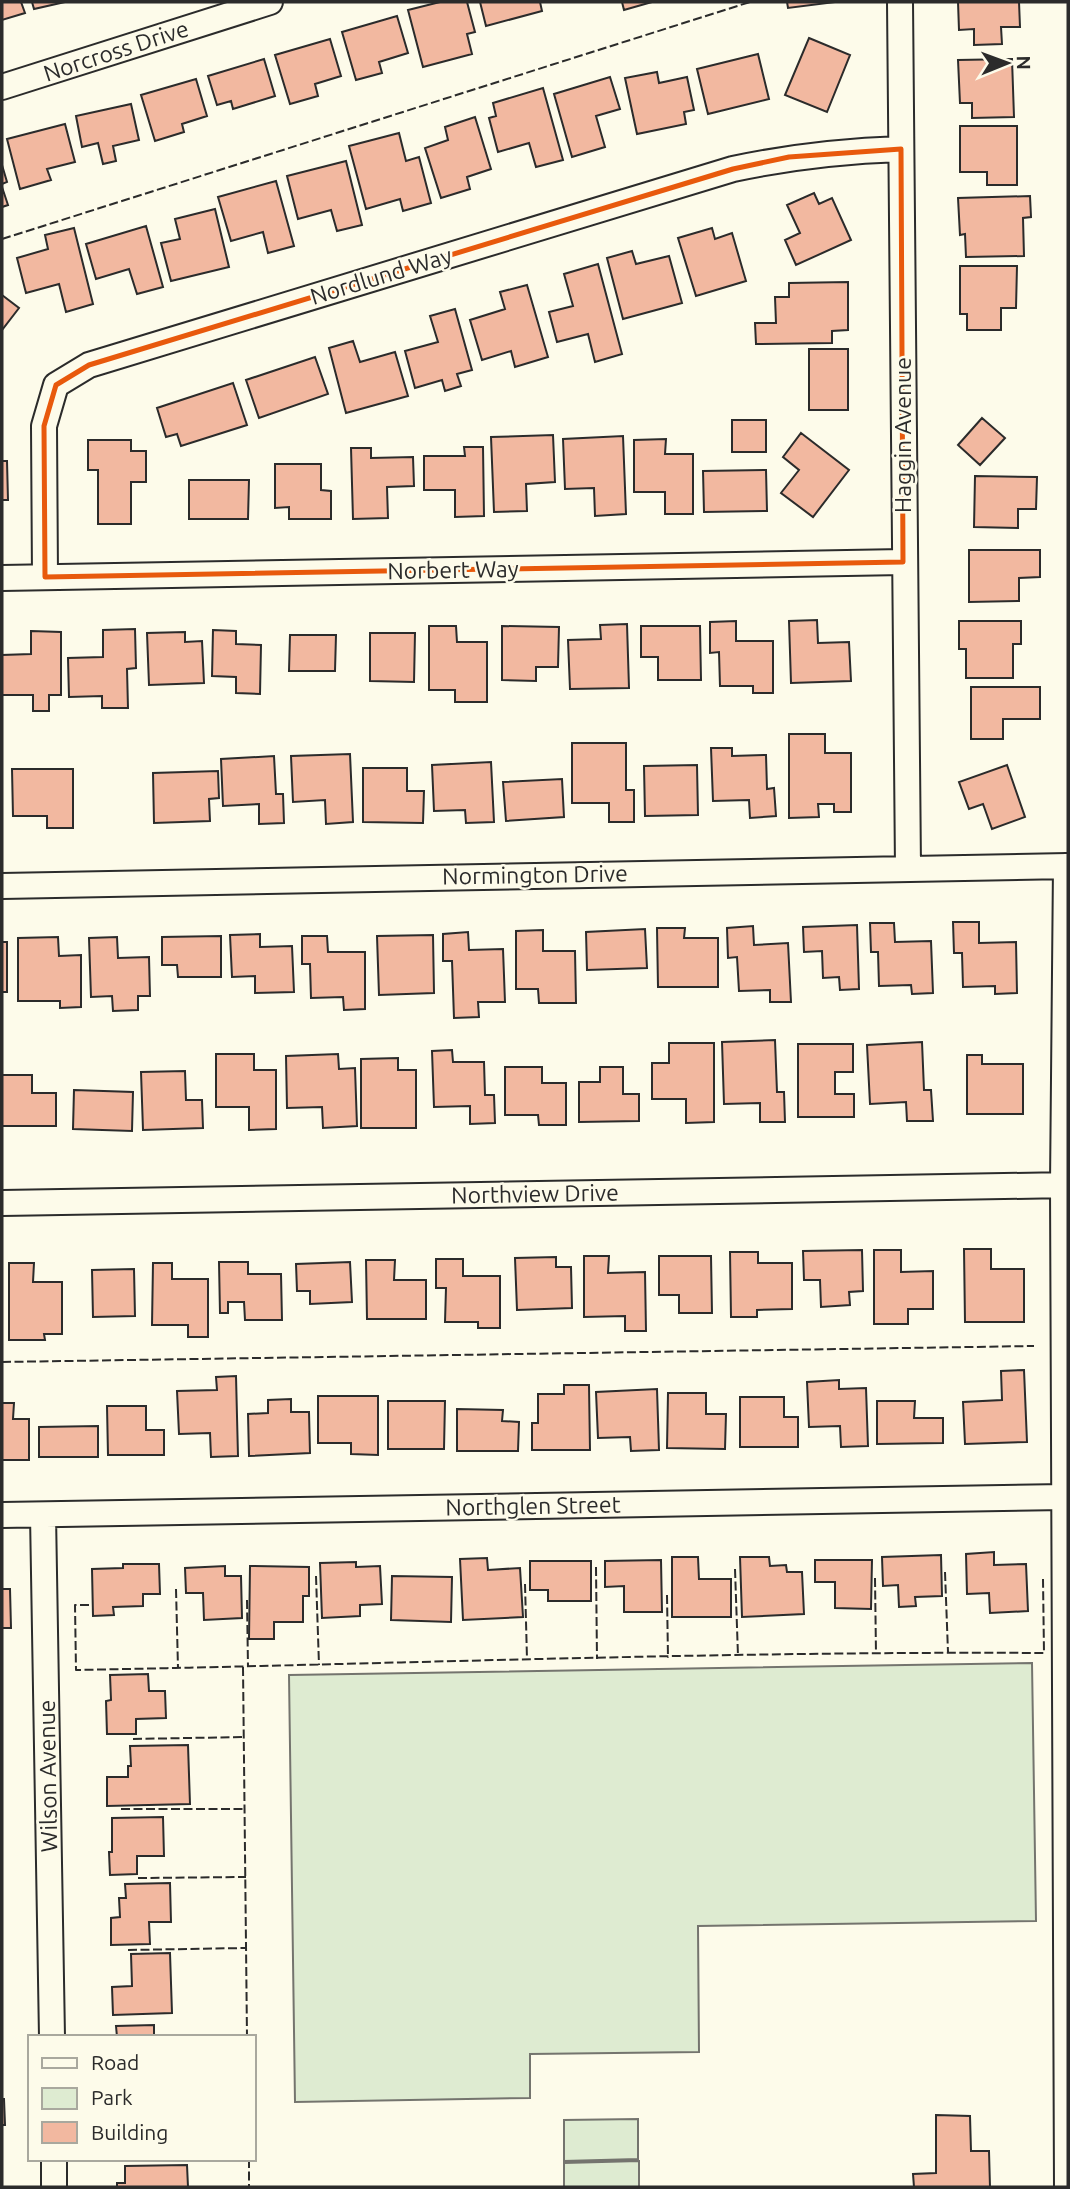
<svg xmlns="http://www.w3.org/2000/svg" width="1070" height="2189" font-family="Ubuntu,sans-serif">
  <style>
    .green { fill: #deebd1; stroke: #74746e; stroke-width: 2 }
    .building { fill: #f2b8a0; stroke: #2b2b2b; stroke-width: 2 }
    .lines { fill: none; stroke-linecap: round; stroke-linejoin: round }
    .street-casing { stroke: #2b2b2b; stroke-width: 28 }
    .street { stroke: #fdfbea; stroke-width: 24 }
    .fence { stroke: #2b2b2b; stroke-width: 2; stroke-dasharray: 9 3.5; stroke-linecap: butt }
    .marked { fill: none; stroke: #e8590c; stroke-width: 5; stroke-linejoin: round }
    .labels { text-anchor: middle; stroke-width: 5; stroke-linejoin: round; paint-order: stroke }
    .street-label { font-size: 23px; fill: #2b2b2b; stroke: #fdfbea }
  </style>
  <rect width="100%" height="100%" fill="#fdfbea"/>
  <path class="green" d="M1032,1663L1036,1921L698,1926L699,2052L530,2054V2098L295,2102L289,1675Z
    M638,2119V2159L564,2161V2120Z
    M639,2161V2187H564V2163Z"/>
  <path class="building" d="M2,2H21L25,13L2,20Z
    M32,2H65L34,9Z
    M440,2H467L475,32L467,34L472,54L423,67L408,10Z
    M480,2H540L542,11L486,26Z
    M622,2H652L624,10Z
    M787,2H835L788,8Z
    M958,2H1019L1020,27H1001L1002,44L974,45V29L959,30Z
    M397,16L408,53L379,62L382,73L356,80L342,32Z
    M809,38L850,55L827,112L785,95Z
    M330,39L341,76L315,84L318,96L290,104L275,55Z
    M758,54L769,99L708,114L697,69Z
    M264,59L275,96L233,109L231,101L217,105L208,76Z
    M1012,59L1014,117L972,118V103H960L958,60Z
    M657,72L659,83L687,77L694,110L684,112L686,124L637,134L625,78Z
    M610,77L620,109L596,116L605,147L572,157L554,94Z
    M196,79L207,116L182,124L184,132L155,141L141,95Z
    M543,88L563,160L536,167L529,143L498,152L489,118L496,116L493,103Z
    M131,104L139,140L113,146L116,161L103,164L98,143L82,147L76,116Z
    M475,117L491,169L467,177L470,189L441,198L425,148L448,140L445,127Z
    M65,124L75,162L47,169L51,180L20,189L7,139Z
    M960,126H1017V185H987V172H960Z
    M399,133L406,161L419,157L431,203L403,211L400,199L366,209L349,146Z
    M346,161L362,225L337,231L331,210L298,219L287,176Z
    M2,165L7,182L2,184Z
    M276,181L294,246L268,253L263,232L231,241L218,197Z
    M2,187L8,205L2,207Z
    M814,193L819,204L832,198L851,240L796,265L785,240L800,233L787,205Z
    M1030,196L1031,217L1023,218L1024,256L966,257L965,234L960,235L958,198Z
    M215,209L229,267L171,281L161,243L180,239L175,219Z
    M146,226L163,287L137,294L129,269L96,279L86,244Z
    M74,228L93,304L66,312L59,284L26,293L17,258L48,249L45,235Z
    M712,228L715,239L732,233L746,281L696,296L678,238Z
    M632,251L636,264L669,256L682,303L623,319L607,258Z
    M598,264L622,354L595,362L588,334L557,342L549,312L573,306L564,274Z
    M960,266H1017L1016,308H1001V330H967V314H960Z
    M848,282V330L832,331V343L756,344L755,323H776L775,297H789V283Z
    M527,285L548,357L515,367L511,351L482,360L470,320L505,309L500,292Z
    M2,295L19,308L2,330Z
    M455,309L472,370L457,374L461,386L445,391L442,380L415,388L405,351L438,342L430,316Z
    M353,341L360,362L395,352L408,396L346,413L329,348Z
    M809,349H848V410H809Z
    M315,357L328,394L259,418L246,380Z
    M233,383L247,425L181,446L177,434L166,437L157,408Z
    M982,418L1005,438L980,465L958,445Z
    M732,420H766V452H732Z
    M801,433L849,470L813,517L781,493L799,470L783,457Z
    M553,435L555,482L526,484L527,511L494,512L491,437Z
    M623,436L626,514L595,516L594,488L565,489L563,439Z
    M666,439L665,454H693V514H665V492H634V440Z
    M88,440H131V451H146V482H131V524H98V470H88Z
    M464,447H483L484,516L455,517V490H424V456H465Z
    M351,448H371V458L413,457L414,486L387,487L388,518L353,519Z
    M2,461H7L8,500H2Z
    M275,464H321V490L331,491V519H289V507L275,508Z
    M766,470L767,511L704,512L703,471Z
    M975,476L1037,477L1036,509H1018V528L974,527Z
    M189,480H249L248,519H189Z
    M969,550H1040V577L1019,578V601L969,602Z
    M817,620L818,643L849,642L851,681L791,683L789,621Z
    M736,621V641H773V693H753V686H720L719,652L710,653V622Z
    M959,621H1021V644H1013V678H966V649H959Z
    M627,624L629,688L570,689L568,640L601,639L600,625Z
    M429,626H456L457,642H487V702H455V690H429Z
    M502,626L559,627L558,667H536V681L502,680Z
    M641,626H700L701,680H658V657H641Z
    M135,629L136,668L127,669L128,708H102V696L69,697L68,658L103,657V630Z
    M213,630L236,631V644L261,645L260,694L236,693V677L212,676Z
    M31,631L61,632V695H49V711H33V695H2V655L31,654Z
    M185,632V642L202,641L204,683L149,685L147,633Z
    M370,633H415L414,682L370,681Z
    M290,635H336L335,671H289Z
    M971,687H1040V719H1003V739H971Z
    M789,734H825V753H851V812H834V804H818L819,817L789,818Z
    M572,743H626V790H634V822H609V803H572Z
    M711,748H732V756L766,755L767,789L774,788L776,816L750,818L749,800L713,801Z
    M350,754L353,822L326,824L325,800L293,802L291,756Z
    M274,756L276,794H283L284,823L259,824V804L223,806L221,759Z
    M491,762L494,822L466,823L465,810L434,811L432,765Z
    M697,765L698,815L645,816L644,766Z
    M1007,765L1025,817L992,829L983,804L969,809L959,782Z
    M363,768H407V791H424L423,823L363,822Z
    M12,769H73V828H47V816H13Z
    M218,771L219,798L209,799L210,821L154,823L153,773Z
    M562,779L564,817L506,821L503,782Z
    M953,922H979V943L1016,942L1017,993L995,994V986L963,987L962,953H954Z
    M870,923H894L895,942L931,941L933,993L912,994L911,985L879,986L878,952H871Z
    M857,925L859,989L840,990L839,977L823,978L822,951L804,952L803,927Z
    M753,926L754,945L788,943L791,1002H770V990L739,991L737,957L728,958L727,928Z
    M657,928H685L684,938H718V987H658Z
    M645,929L647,968L587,970L586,932Z
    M543,930V951H575L576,1003H539L538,989H516V931Z
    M468,932L469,950L503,949L505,1002H478L479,1017L454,1018L452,961H443V934Z
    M260,934V947L292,946L294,992L255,993V976L232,977L230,935Z
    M433,935L434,993L379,995L377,936Z
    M221,936V977H178L177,965H162V937Z
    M302,936H327L328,952H365V1009L344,1010L343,997L311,998L310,964H302Z
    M58,937L59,956L81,955V1007L60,1008V1001H18V938Z
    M117,937L118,958L149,957L150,996H138V1010L113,1011L112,996L91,997L89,938Z
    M2,942H7V992H2Z
    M775,1040L777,1092H784L785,1122H760V1103L724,1104L722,1042Z
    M922,1042L924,1090H931L933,1121H907L906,1102L870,1104L867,1045Z
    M669,1043H714V1122L686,1123V1099H652V1063H669Z
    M798,1044H853V1072H835V1094H854V1117H798Z
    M452,1050L453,1062H484L485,1095H494L495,1123L470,1124V1106L434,1107L432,1051Z
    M216,1054H254V1070H276V1129L249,1130V1107H216Z
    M338,1054L339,1069L355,1068L357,1126L323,1128L322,1107L287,1108L286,1056Z
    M967,1055H982V1064H1023V1114H967Z
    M398,1058V1070H416V1128H361V1059Z
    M505,1067H542V1083H566V1125H539L538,1115H505Z
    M600,1067H623V1094H639V1121L579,1122V1082H600Z
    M185,1071L186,1100H202L203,1128L143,1130L141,1072Z
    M2,1075H32V1093H56V1126H2Z
    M74,1090L133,1092L132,1131L73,1129Z
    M964,1249H991V1269H1024V1322H965Z
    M862,1250L863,1291L849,1292L850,1305L821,1307L820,1280H804L803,1251Z
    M874,1250H901V1272L933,1271V1309H908V1324H874Z
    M730,1252H758V1263H792V1309L757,1310V1317H731Z
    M584,1256H609L608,1273L645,1272L646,1331H625V1316L584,1317Z
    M659,1256H711L712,1313H679V1295H659Z
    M556,1257V1267H571L572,1308L517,1310L515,1258Z
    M436,1259H463V1276H500V1328H478V1322H445L446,1288H436Z
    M366,1260H395L394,1280H426V1319H367Z
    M219,1262H248V1274H281L282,1320H245L244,1302H228V1313H220Z
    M350,1262L352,1302L310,1304V1291H297L296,1264Z
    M9,1263H34L33,1282H62V1334H44L45,1340H9Z
    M153,1263H172V1279H208V1337H188V1325H152Z
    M134,1269L135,1316L93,1317L92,1270Z
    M1024,1370L1027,1442L965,1444L963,1402L1002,1400L1001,1371Z
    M236,1376L238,1456L211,1457L210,1433L179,1434L177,1391L217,1390L216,1377Z
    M839,1380V1389L866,1388L868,1446L841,1447L840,1426L809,1427L807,1382Z
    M564,1385H589L590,1450H532V1423H538V1394H564Z
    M657,1389L659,1450L631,1451L630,1437L598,1438L596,1392Z
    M668,1393H706V1414H726L725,1449L667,1448Z
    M318,1396H378V1455L351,1454V1443H318Z
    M740,1397H784V1417H798V1447H740Z
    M291,1399V1412H309L310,1453L249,1456L248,1414L268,1413V1400Z
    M388,1401H445L444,1449H388Z
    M877,1401H915L914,1418H943V1443L877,1444Z
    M2,1403H14L13,1419H29V1460H2Z
    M107,1406H146V1430H164V1455H108Z
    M457,1409L503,1410L502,1421L519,1422L518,1451H457Z
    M98,1426V1457H39V1427Z
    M994,1552V1565L1026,1564L1028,1611L990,1613L989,1593L967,1594L966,1554Z
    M941,1555L942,1596L915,1597L916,1606L899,1607L898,1585L883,1586L882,1557Z
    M672,1557H698L699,1579H731V1617H672Z
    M740,1557H769L770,1566L786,1565L787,1572H802L804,1614L742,1617Z
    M487,1558L488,1570L520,1568L523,1617L463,1620L460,1559Z
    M661,1560L662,1612H624V1586L605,1587V1561Z
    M815,1560H872L871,1609L835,1608V1582H815Z
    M530,1561H591V1601H548V1590H530Z
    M356,1562V1567L380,1566L382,1604L360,1605V1616L322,1618L320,1563Z
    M123,1564H159L160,1594H143V1606L113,1607L114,1615L93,1616L92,1569L123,1568Z
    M225,1566V1576H241L242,1618L204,1620L203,1593H186L185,1568Z
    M250,1566L309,1567V1596H303V1622H274V1639H249Z
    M392,1576L452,1577L451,1622L391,1620Z
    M2,1589H10L11,1628H2Z
    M148,1674L149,1691H165L166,1718L136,1719V1734H107L106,1701L111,1700L110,1675Z
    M188,1745L190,1804L107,1806V1777H128V1766H131L130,1746Z
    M163,1817L164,1856H137V1874L110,1875L109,1852H112V1818Z
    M170,1883L171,1922H149L150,1944L111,1945V1918L120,1917L119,1898H126L125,1884Z
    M170,1953L172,2013L113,2015L112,1987L132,1986L131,1954Z
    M154,2025V2037H117L116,2026Z
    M2,2099H4L5,2125H2Z
    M936,2115L970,2116L971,2151H989L990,2187H914L913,2174L936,2173Z
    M187,2165L188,2187H117V2183H125V2166Z"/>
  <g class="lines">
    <g class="street-casing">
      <path id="street" d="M900,2L908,868
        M2,87L270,2
        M45,577L44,426L56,385L89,365L733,169C789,157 843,151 901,149
        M2,578L903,562
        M1066,866L1063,1185L1067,2187
        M2,886L1068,866
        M2,1203L1068,1185
        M2,1515L1064,1497
        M43,1515L52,2037
        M54,2159V2187"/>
    </g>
    <use href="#street" class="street"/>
    <path class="fence" d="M2,239L750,2
      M2,1362L1034,1346
      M596,1567L597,1659
      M735,1569L738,1656
      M945,1572L948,1652
      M316,1576L319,1665
      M875,1578L876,1654
      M525,1584L527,1659
      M176,1589L178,1668
      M667,1595L668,1658
      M247,1600L248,1667
      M89,1605H75L76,1670C399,1664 722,1651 1044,1653L1043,1579
      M243,1667L247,2037
      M133,1739L244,1737
      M121,1809H245
      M138,1878L246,1877
      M128,1950L246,1948
      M249,2159V2187
      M130,2161L237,2159"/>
  </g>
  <path class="marked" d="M901,149L903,562L45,577L44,426L56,385L89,365L733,169L789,157Z"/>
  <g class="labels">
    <g class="street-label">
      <text transform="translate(116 51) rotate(-18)" y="8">Norcross Drive</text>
      <text transform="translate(381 276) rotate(-17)" y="8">Nordlund Way</text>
      <text transform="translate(903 435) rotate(-90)" y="8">Haggin Avenue</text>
      <text transform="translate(453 570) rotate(-1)" y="8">Norbert Way</text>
      <text transform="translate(535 875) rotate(-1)" y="8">Normington Drive</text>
      <text transform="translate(535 1194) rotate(-1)" y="8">Northview Drive</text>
      <text transform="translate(533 1506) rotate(-1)" y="8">Northglen Street</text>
      <text transform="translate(48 1776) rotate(-91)" y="8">Wilson Avenue</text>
    </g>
  </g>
  <rect width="1070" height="2189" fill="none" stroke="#2b2b2b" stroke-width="7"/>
  <rect x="28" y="2035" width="228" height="126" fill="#fdfbea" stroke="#a9a89e" stroke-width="2"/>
  <rect x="42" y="2058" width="35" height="10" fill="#fdfbea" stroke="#a9a89e" stroke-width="2"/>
  <text x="91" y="2070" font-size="21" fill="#2b2b2b">Road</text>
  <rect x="42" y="2088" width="35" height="21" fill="#deebd1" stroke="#a9a89e" stroke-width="2"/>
  <text x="91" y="2105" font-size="21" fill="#2b2b2b">Park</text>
  <rect x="42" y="2122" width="35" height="21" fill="#f2b8a0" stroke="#a9a89e" stroke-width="2"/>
  <text x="91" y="2140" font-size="21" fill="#2b2b2b">Building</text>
  <g transform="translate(1007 63) rotate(89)" stroke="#fdfbea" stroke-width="5" paint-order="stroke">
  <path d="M0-5L12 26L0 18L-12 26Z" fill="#2b2b2b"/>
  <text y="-10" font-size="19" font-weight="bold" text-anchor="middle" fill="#2b2b2b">N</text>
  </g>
</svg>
